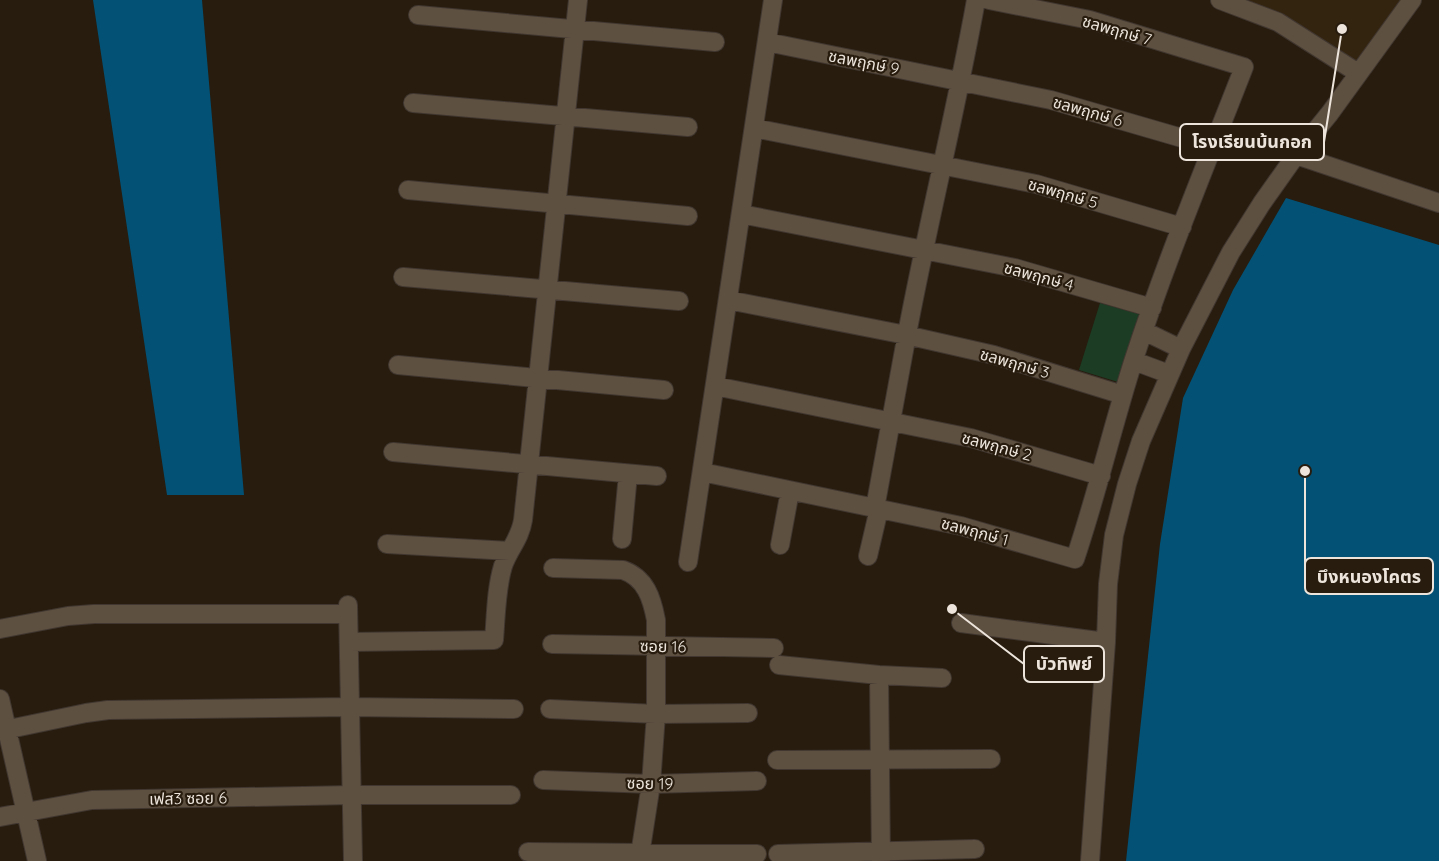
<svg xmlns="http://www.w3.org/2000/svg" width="1439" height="861" font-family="Quicksand,'Noto Sans Thai',sans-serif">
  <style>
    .built { fill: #332410 }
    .green { fill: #1c3c24 }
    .water { fill: #035175 }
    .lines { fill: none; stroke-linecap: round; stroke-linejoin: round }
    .minor-casing { stroke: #413730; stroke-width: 20 }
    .minor { stroke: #5e5041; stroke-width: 18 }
    .labels { text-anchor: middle; stroke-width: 4.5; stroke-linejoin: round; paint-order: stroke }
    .street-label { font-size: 16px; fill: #ede5dc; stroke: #271c0e }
    .leader { fill: none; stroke: #ede5dc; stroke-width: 2 }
    .callout-dot { fill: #ede5dc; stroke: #271c0e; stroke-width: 2 }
    .callout { fill: #271c0e; stroke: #ede5dc; stroke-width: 2 }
    .callout-label { font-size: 18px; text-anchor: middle; font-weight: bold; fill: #ede5dc }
  </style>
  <rect width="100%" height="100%" fill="#271c0e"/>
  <path class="built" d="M1239,0H1403L1357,64Z"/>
  <path class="green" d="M1100,303L1139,314L1118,382L1079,370Z"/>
  <path class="water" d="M93,0H202L244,495H167Z
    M1286,198L1439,245V861H1126L1160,544L1183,398L1233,290Z"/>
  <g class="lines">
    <g class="minor-casing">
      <path id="minor" d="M1220,0L1278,22L1358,73
        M418,15L715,42
        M767,42L1051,100L1213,147
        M413,103L688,127
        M754,128L1036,184L1182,227
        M1296,155L1439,203
        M408,190L688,216
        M741,214L1015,268L1152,308
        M403,277L679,301
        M728,300L906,335L994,355L1123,395
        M1144,331L1181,349
        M1134,361L1169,374
        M398,365L664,390
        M715,386L971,438L1101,476
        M393,452L657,476
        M702,472L961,526L1075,559C1097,494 1112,428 1133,362C1165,263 1206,165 1244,67L1090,20L989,0
        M875,508C886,450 896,392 907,334C928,222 956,112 976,0
        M622,539L628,474
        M387,544L510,551
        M780,545L790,491
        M868,556L879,509
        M688,562L773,0
        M553,568L623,570C646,578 652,599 656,620V714L651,784L639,861
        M348,605L353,861
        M961,623L1106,642
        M0,629L68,616L94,614H348
        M349,642L494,640C496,616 496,589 503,566C509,549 520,539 523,520L578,0
        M552,644L774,648
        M779,665L879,675L942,678
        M879,675L881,861
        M0,699L37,861
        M550,709L656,714L748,713
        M0,731L86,713L108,710L350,707L514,709
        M777,760L991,759
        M543,780L651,784L757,781
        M0,817L92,800L352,795H511
        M528,852L757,854
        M778,854L975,849
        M1090,861L1106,642L1108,584L1114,535L1127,484L1141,441L1181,349L1231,252L1262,203L1296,155L1330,113L1412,0"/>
    </g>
    <use href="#minor" class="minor"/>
  </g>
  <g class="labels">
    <g class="street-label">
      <text transform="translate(1117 30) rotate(16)" y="6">ชลพฤกษ์ 7</text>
      <text transform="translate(864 62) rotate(11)" y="6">ชลพฤกษ์ 9</text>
      <text transform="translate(1088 111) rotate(16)" y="6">ชลพฤกษ์ 6</text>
      <text transform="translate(1063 193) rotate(16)" y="6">ชลพฤกษ์ 5</text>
      <text transform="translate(1039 276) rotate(15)" y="6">ชลพฤกษ์ 4</text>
      <text transform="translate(1015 363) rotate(16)" y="6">ชลพฤกษ์ 3</text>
      <text transform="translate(997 446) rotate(15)" y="6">ชลพฤกษ์ 2</text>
      <text transform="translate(975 531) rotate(15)" y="6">ชลพฤกษ์ 1</text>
      <text transform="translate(663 646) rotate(1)" y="6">ซอย 16</text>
      <text transform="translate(650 783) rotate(1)" y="6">ซอย 19</text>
      <text transform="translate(188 798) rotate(-1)" y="6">เฟส3 ซอย 6</text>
    </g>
  </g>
  <path class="leader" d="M1342 29L1324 142M1305 471L1305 576M952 609L1024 664"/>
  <g class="callout-dot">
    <circle cx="1342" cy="29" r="6"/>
    <circle cx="1305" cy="471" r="6"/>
    <circle cx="952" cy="609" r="6"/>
  </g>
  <g class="callout">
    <rect x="1180" y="124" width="144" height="36" rx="6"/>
    <rect x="1305" y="558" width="128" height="36" rx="6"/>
    <rect x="1024" y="646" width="80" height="36" rx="6"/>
  </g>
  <g class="callout-label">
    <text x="1252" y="148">โรงเรียนบ้นกอก</text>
    <text x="1369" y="583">บึงหนองโคตร</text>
    <text x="1064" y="670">บัวทิพย์</text>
  </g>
</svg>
